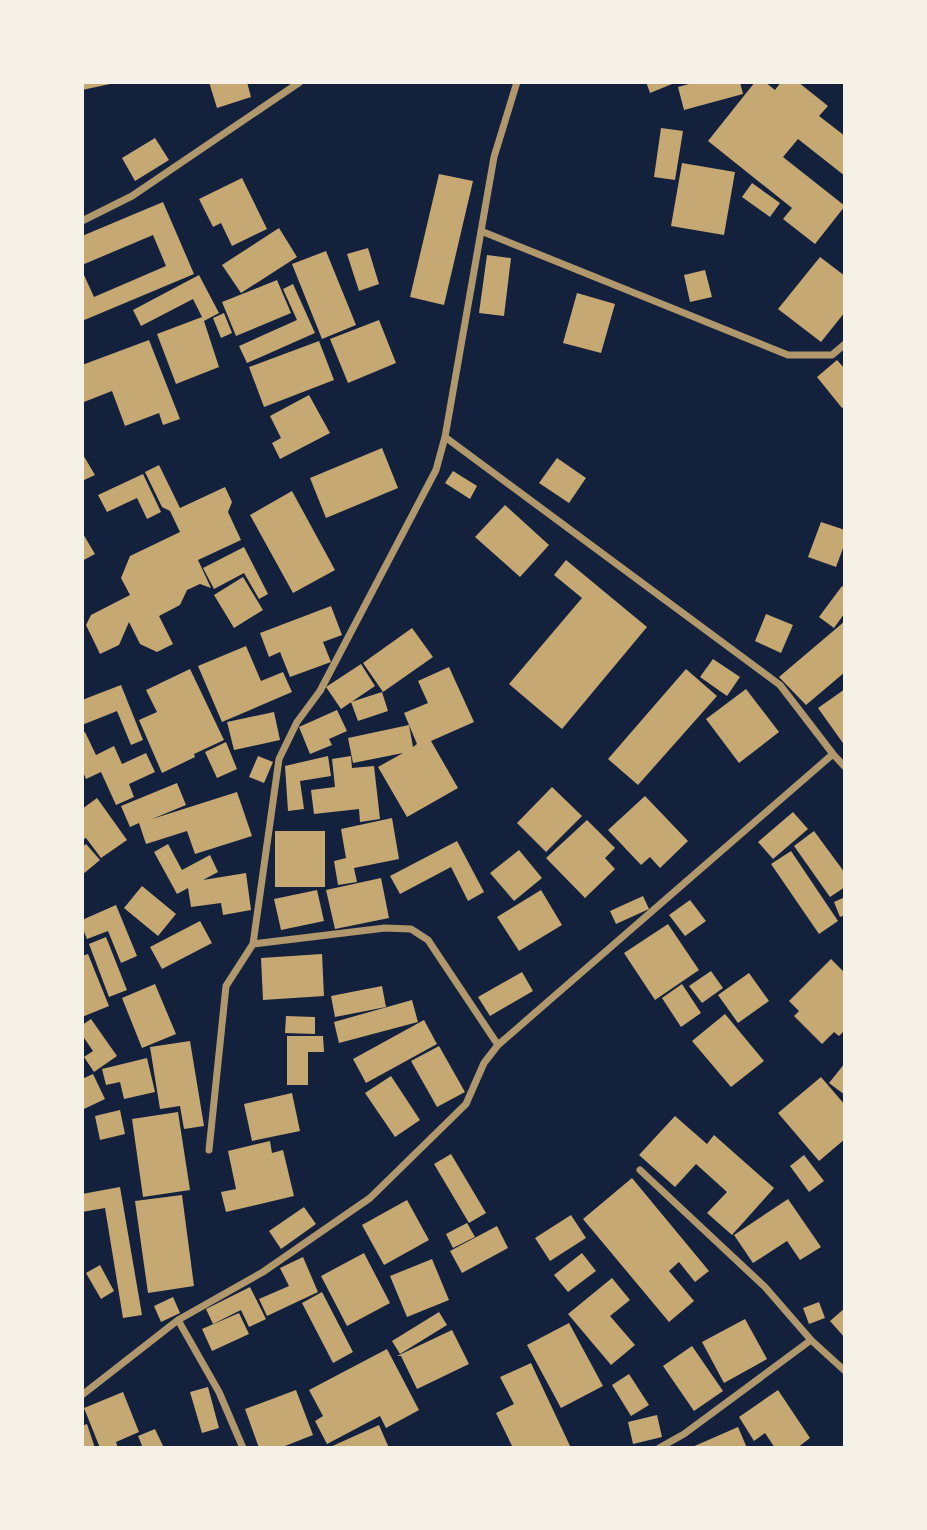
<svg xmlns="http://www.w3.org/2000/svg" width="927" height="1530" font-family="Manrope,sans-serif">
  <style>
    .building { fill: #c6a872 }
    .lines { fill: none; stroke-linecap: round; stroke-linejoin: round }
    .minor { stroke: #b1986c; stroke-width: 7 }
  </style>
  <rect width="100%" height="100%" fill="#14213d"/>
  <path class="building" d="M82,82H114L115,83L82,90Z
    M209,82H247L251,97L217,108Z
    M646,82H677L650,93Z
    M696,82H740L743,94L684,110L678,87Z
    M755,82H765L775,90L781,82H798L828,106L819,116L845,136V176L798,139L783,157L845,206L815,244L783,219L792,208L708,141Z
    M661,128L683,131L675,180L654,177Z
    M155,138L169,160L135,181L122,158Z
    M682,163L735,172L724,235L671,226Z
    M439,174L473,181L444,305L410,297Z
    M242,178L267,229L232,246L221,223L213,227L199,199Z
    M752,183L780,203L770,217L742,197Z
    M163,202L194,274L82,321V276L84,275L94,297L166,266L153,235L82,265V236Z
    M279,228L297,257L241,293L222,265Z
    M368,248L379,284L359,291L347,254Z
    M326,251L356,325L322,339L292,264Z
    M487,255L511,258L504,316L479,313Z
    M820,257L845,276V312L821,342L778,309Z
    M705,270L712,297L690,302L684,275Z
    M199,275L219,313L204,321L219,367L176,384L157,334L202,317L193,299L141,326L133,310Z
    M277,280L291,313L236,336L222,302Z
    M293,284L315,333L247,363L239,346L297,320L283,289Z
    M577,293L615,304L601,353L563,343Z
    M224,313L232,333L221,338L213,318Z
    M379,320L396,363L348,383L330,339Z
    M149,340L180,419L163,425L159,413L125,426L112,391L84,402L82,365Z
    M319,341L334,380L264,407L249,367Z
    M837,360L845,369V406L842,408L817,377Z
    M309,395L330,433L280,459L272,443L281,438L270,416Z
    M382,448L398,488L326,518L310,478Z
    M82,453L95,475L82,481Z
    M557,458L586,478L569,503L539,483Z
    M159,465L180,508L225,487L232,502L228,512L241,540L198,560L211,588L200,584L187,590L180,605L159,616L173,644L157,652L140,644L129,622L119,645L100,654L86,625L91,615L130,595L121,578L130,556L180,532L170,511L162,507L145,472Z
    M453,471L477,486L470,499L445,483Z
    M143,474L161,512L147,519L137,498L107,512L98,495Z
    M292,491L335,570L293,593L250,515Z
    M505,505L549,545L520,577L475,537Z
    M821,522L845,530V543L836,567L808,557Z
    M82,532L95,554L82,561Z
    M244,547L268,594L259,599L244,573L214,589L203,568Z
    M566,560L647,627L562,729L509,684L582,598L554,575Z
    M243,577L263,610L234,628L214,595Z
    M842,586L845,588V615L844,614L834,628L819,617Z
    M331,606L342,635L323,642L331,662L290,677L280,652L269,657L260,633Z
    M766,614L793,625L781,653L755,641Z
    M845,621V672L806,705L779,677Z
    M412,628L433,657L383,692L363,663Z
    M246,646L261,681L283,672L292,692L222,722L198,666Z
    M713,659L740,677L727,696L700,677Z
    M361,664L375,686L341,709L326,687Z
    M449,667L474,722L431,741L458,788L407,817L378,767L403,753L353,763L348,738L409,725L413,747L417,744L404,713L428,703L418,681Z
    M190,669L224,740L194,754L195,757L162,773L139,720L157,712L146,690Z
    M686,669L717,696L638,785L608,759Z
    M121,685L143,740L131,745L117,711L82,725V700Z
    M746,689L779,732L739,763L706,719Z
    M845,689V746L818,708Z
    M382,692L388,711L358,721L351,702Z
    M337,710L347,731L329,739L332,745L310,754L299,727Z
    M274,712L280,740L234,750L227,722Z
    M85,732L96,755L114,746L122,764L146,753L155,772L129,784L134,797L116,805L101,772L86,779L82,769V734Z
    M226,742L237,769L217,778L205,752Z
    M258,756L273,762L264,783L249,777Z
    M328,756L331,776L300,781L304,809L288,811L285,766Z
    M351,756L352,768L374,766L380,819L360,822L359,809L314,814L311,790L335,787L332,759Z
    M177,783L186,805L152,819L237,792L252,836L195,854L187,831L146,844L139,823L130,827L121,806Z
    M552,787L582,816L546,852L517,823Z
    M645,796L688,841L660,868L650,857L641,865L608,830Z
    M97,798L127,840L101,858L86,838L82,840V809Z
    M793,812L808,829L773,859L758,842Z
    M392,818L399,859L354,868L357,882L338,885L334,861L346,858L341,829Z
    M587,820L615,848L605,858L615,869L585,898L546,858Z
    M275,831H325V887H275Z
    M814,831L845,873V887L830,897L794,846Z
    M457,841L484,892L468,901L451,867L400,894L390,876Z
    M86,844L100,860L82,875V847Z
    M168,844L182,870L210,855L218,872L203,880L246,873L251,910L223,915L221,903L191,907L188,888L177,894L154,852Z
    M519,850L542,878L514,901L490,873Z
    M791,851L838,921L819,934L771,864Z
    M381,878L389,918L335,929L326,890Z
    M142,886L176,914L158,936L124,908Z
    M317,890L324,921L281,930L274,899Z
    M541,890L562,925L519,951L497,917Z
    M643,896L649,909L616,924L610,911Z
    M845,897V915L840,917L834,902Z
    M690,900L706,921L685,936L669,915Z
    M116,905L137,956L121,963L108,931L87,939L82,927V920Z
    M200,921L212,943L162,969L150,947Z
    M668,924L699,970L655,1000L624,953Z
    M106,937L127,990L109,997L89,944Z
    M88,954L109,1006L82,1017V956Z
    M322,954L324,996L263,1000L261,958Z
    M831,959L845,973V1030L839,1036L834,1032L822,1044L794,1016L799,1011L789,1001Z
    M711,971L723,988L702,1003L689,986Z
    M522,972L533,991L490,1016L478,997Z
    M749,973L769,1001L738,1023L718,995Z
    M155,984L176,1034L142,1048L122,998Z
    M682,984L701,1013L681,1027L662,998Z
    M382,986L386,1007L335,1017L331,996Z
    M412,1000L418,1022L339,1043L334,1022Z
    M725,1014L764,1061L731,1087L692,1041Z
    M286,1016L315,1017V1034L285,1033Z
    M91,1019L117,1056L94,1072L84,1057L93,1051L82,1035V1025Z
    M424,1020L437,1044L366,1083L353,1059Z
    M287,1036H323L324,1052H308V1085H287Z
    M190,1041L204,1126L184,1129L180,1106L160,1109L150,1047Z
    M439,1046L465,1092L437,1107L411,1061Z
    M147,1058L155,1092L124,1099L120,1082L106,1085L102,1069Z
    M845,1063V1095L829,1083Z
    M93,1074L105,1099L84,1109L82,1106V1079Z
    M391,1076L420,1120L395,1137L365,1093Z
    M821,1077L845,1105V1139L819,1161L778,1113Z
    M292,1093L300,1131L252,1141L244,1104Z
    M120,1110L125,1134L100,1140L95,1116Z
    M178,1112L190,1190L143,1197L132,1119Z
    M675,1116L707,1144L714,1135L774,1188L732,1235L707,1213L727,1192L696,1164L675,1187L639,1155Z
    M270,1141L272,1153L283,1150L294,1196L226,1212L221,1192L236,1189L228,1151Z
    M451,1154L486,1213L469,1223L434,1164Z
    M804,1155L824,1181L809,1192L790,1166Z
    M632,1178L709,1271L695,1282L679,1262L669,1271L694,1301L669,1322L583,1219Z
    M120,1187L142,1315L123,1318L105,1208L82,1212V1194Z
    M182,1195L194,1286L148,1293L135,1201Z
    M788,1199L821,1247L800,1260L787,1241L753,1263L734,1235Z
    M407,1200L429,1240L384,1265L362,1225Z
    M304,1207L316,1224L281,1249L269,1231Z
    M571,1215L586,1238L550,1261L535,1238Z
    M467,1223L475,1237L453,1248L446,1234Z
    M497,1226L508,1248L462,1273L450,1251Z
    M364,1253L390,1303L347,1326L321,1276Z
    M582,1253L596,1271L568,1292L554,1275Z
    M303,1257L318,1292L267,1316L259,1299L289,1286L280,1268Z
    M432,1259L449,1300L407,1317L390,1276Z
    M100,1265L114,1291L101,1299L86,1273Z
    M612,1278L630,1300L610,1316L635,1345L611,1365L568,1314Z
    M250,1287L266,1319L249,1327L241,1310L213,1324L206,1309Z
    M322,1292L353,1352L333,1363L302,1303Z
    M173,1297L180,1313L161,1322L154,1306Z
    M819,1302L825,1318L809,1324L803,1308Z
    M845,1308V1338L830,1321Z
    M439,1312L447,1325L400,1354L392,1341Z
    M239,1313L249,1334L212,1351L202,1329Z
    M745,1319L767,1359L724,1383L702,1342Z
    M569,1323L603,1386L561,1408L527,1345Z
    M452,1330L469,1364L417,1389L401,1356H397Z
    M692,1346L723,1391L694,1411L663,1366Z
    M387,1349L419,1410L386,1428L380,1416L327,1444L315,1421L323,1416L309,1390Z
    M531,1363L571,1448H513L496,1413L514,1404L500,1377Z
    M629,1374L649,1405L631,1416L612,1385Z
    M208,1387L219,1428L202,1433L190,1392Z
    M296,1390L313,1435L280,1448H259L245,1409Z
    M778,1390L810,1438L797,1448H775L765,1433L754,1441L739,1417Z
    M123,1392L139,1432L116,1442L118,1448H100L84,1408Z
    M657,1415L662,1437L633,1444L628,1422Z
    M87,1424L95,1448H82V1426Z
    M379,1425L389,1448H328Z
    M738,1427L747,1448H690Z
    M155,1429L164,1448H143L138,1436Z"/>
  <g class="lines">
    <path class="minor" d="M82,221L132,196L300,82
      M481,231L788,355H832L845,344
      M445,437L780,685L833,754L845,767
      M498,1045L833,754
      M209,1150L226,986L253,944L279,759L297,722L320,691L436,470L445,437L494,157L517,82
      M640,1170L765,1287L811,1340L845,1371
      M82,1395L178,1320
      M243,1448L219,1392L178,1320L263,1272L370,1198L466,1104L484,1063L498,1045L428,940L411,929L385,928L253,944
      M659,1448L684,1434L811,1340"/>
  </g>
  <rect width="927" height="1530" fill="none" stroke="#f6f1e7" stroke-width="168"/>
</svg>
